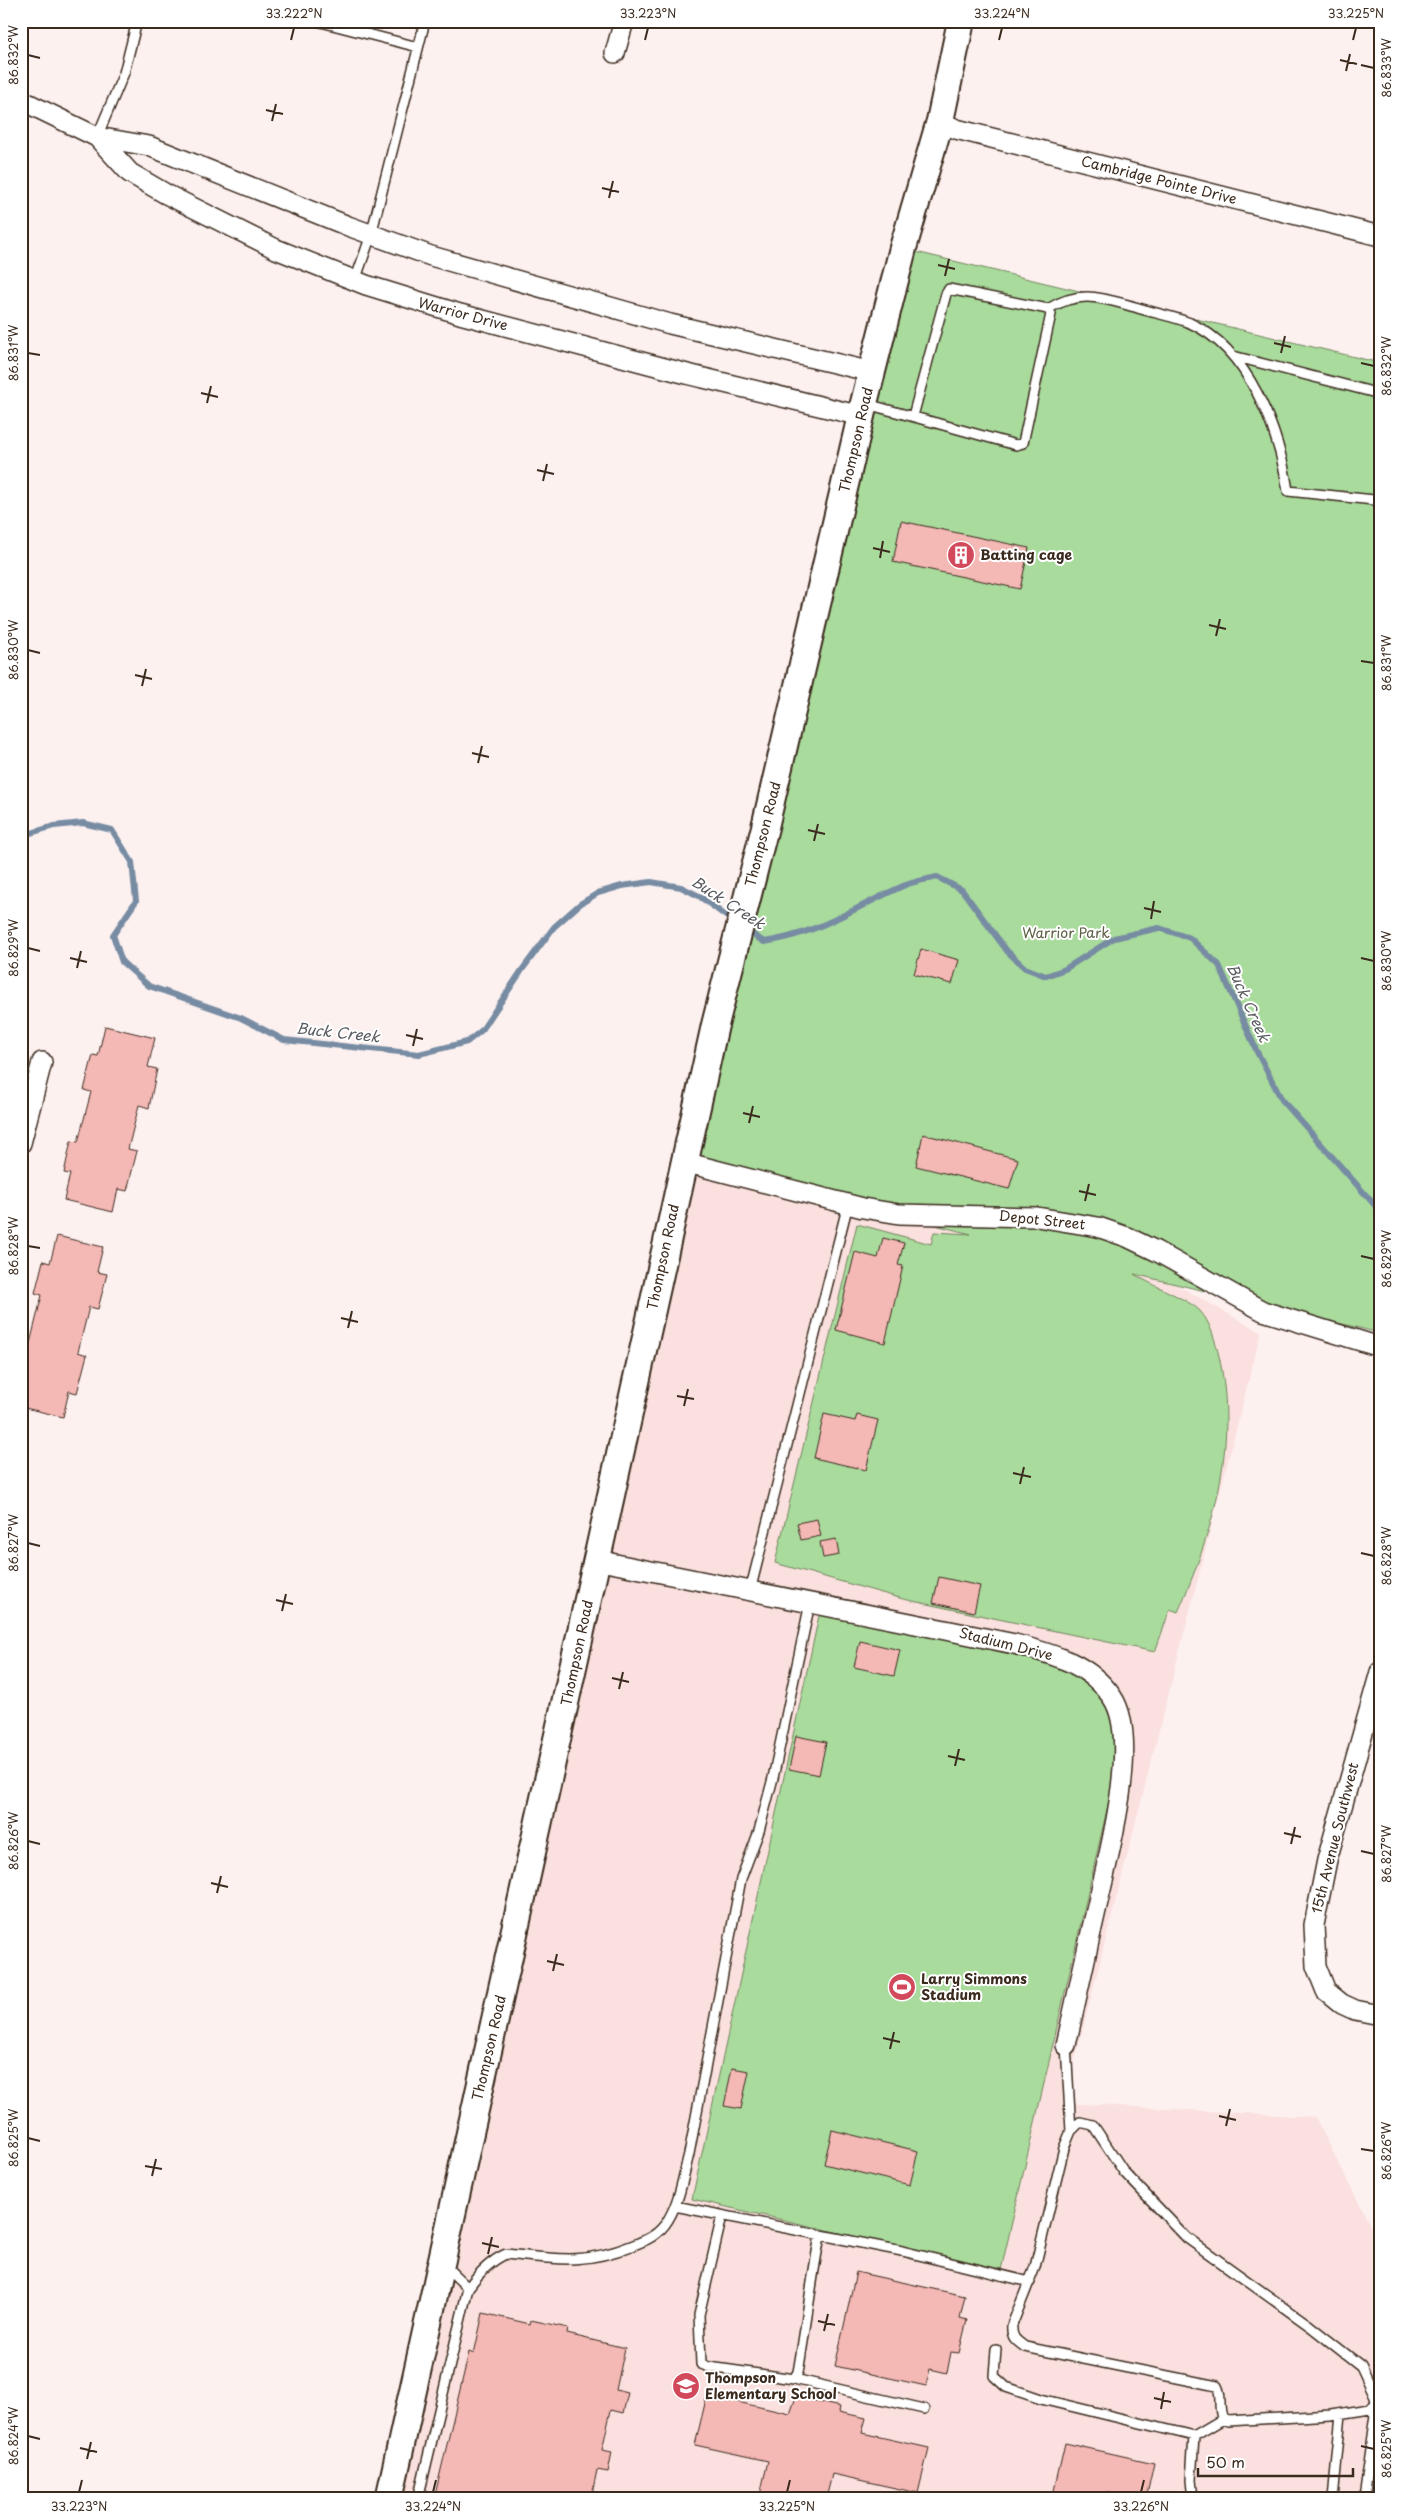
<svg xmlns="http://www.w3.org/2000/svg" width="1401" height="2520" font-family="'Playpen Sans',sans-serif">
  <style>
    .built { fill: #fae0de }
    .green { fill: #a9db9c; stroke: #72825d }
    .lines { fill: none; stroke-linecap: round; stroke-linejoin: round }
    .stream { stroke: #778ca3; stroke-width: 6 }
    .building { fill: #f4b8b5; stroke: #3b2a1e }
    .lane-casing { stroke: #3b2a1e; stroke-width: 12 }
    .street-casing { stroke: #3b2a1e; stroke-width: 22 }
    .secondary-casing { stroke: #3b2a1e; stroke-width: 30 }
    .lane { stroke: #fff; stroke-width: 9 }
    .street { stroke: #fff; stroke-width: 19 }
    .secondary { stroke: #fff; stroke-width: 26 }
    .ticks { fill: none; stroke: #3b2a1e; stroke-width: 2 }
    .labels { text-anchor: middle; stroke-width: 4; stroke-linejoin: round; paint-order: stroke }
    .street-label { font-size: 14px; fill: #3b2a1e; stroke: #fff }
    .poi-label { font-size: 14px; font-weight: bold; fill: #3b2a1e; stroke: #fff; text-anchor: start }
    .park-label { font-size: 14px; fill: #5c5f44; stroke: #fff }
    .water-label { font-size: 15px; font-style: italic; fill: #595b60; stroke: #fff }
    .neatline { fill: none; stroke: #3b2a1e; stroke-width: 2 }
    .ticks-label { font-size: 12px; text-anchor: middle; fill: #3b2a1e }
  </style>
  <rect width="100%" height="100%" fill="#fdf1f0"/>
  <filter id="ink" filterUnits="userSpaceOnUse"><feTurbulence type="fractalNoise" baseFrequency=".02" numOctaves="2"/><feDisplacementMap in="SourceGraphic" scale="10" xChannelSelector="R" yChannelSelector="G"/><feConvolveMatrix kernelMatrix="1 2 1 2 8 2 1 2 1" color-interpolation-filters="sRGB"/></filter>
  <g filter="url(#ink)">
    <path class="built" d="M684,1162L1126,1257L1261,1332L1064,2103L1315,2117L1370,2224L1380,2259V2499H389Z"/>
    <path class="green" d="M916,252L1380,363V1333L1134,1274C1149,1284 1190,1300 1200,1311C1211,1323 1215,1341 1219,1356C1239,1444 1213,1532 1178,1612L1170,1609L1155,1652L903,1599L775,1563L857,1224L931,1244L934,1232L971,1234L684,1162Z
      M820,1611L1053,1664C1064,1668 1077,1671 1086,1677C1118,1697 1114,1743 1115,1775L1001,2270L692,2199Z"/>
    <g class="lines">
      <path class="stream" d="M21,836L54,826L83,823L112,830L132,862L136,901L113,935L122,962L149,986L241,1018L284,1040L419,1054L467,1042L482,1030L522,970L554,927L580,904L598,893L622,886L651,882L681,887L699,896L734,922
        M746,930L764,942C819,934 855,907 903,886C914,881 926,880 937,877L962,890L1007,951L1025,968L1046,976L1065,969L1114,938L1159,928L1190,938L1219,965L1257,1052L1282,1100L1380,1211"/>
    </g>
    <path class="building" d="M901,521L1029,548L1020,589L893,562Z
      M921,949L959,960L952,984L914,974Z
      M105,1026L155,1038L148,1067L157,1069L149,1108L139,1105L128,1149L137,1151L127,1191L118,1189L113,1212L64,1200L70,1174L64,1173L71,1141L78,1142L91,1092L84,1090L93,1055L98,1056Z
      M923,1134L1018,1159L1009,1189L916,1166Z
      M57,1236L103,1247L97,1272L107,1274L98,1309L89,1307L78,1352L87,1355L77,1393L69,1391L63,1417L21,1407V1341L30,1343L42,1295L35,1293L43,1261L50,1263Z
      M883,1238L904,1243L898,1265L903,1266L885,1343L836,1330L855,1252L878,1258Z
      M824,1414L855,1421L857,1415L878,1420L866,1470L814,1458Z
      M817,1519L821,1536L801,1540L797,1523Z
      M836,1539L839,1555L823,1558L820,1542Z
      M939,1577L980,1586L974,1612L933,1603Z
      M860,1641L900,1650L894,1676L854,1667Z
      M796,1736L826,1742L819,1775L789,1769Z
      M732,2068L749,2071L741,2109L724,2106Z
      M832,2130L918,2151L910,2185L824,2164Z
      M856,2272L965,2296L960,2318L967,2320L959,2353L951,2352L947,2373L930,2369L926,2386L835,2366Z
      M483,2313L530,2324L531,2320L568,2328L567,2334L625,2348L616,2390L628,2393L623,2413L611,2410L602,2450L612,2452L608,2472L597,2470L591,2499H434L469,2352L474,2354Z
      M707,2395L790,2414L796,2397L840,2407L839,2412L866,2418L862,2433L929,2448L918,2493L832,2474L826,2499H759L768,2461L695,2445Z
      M1065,2443L1154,2463L1146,2499H1135L1105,2492L1103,2499H1052Z"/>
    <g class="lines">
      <g class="lane-casing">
        <path id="lane" d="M317,21L418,47
          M97,137L124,73L137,21
          M355,281L371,235L425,21
          M1048,309C1080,289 1102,298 1135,307C1153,313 1173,316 1190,323C1249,349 1279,431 1288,491L1374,500L1380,499
          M1233,356L1380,394
          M867,404L1016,445L1023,443L1051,314L1048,309L949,289L946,294L913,416
          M750,1591L848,1204
          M1066,2045L1071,2131
          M675,2206L902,2251L1030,2282
          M722,2216L699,2315L701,2364L709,2367L794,2379L798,2372C806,2327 811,2282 820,2236
          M468,2288C478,2274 490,2261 506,2254C555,2259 584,2265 631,2246C647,2240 659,2235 668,2220C680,2200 683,2177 689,2154L741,1879L759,1831L773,1778L810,1603
          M996,2349L994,2376L1006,2387L1041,2399L1194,2436L1223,2419L1228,2421L1331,2415L1377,2408
          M794,2379L924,2409
          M1223,2419C1217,2409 1223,2396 1217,2386L1025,2347C1015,2340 1011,2337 1012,2325L1035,2267L1064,2148L1071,2131L1080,2122L1093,2125L1124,2172L1187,2238L1310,2326L1361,2366L1375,2396L1377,2408L1364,2499
          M418,2499L468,2288L444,2265
          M1193,2499L1191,2480L1194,2436
          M1333,2499L1341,2414"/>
      </g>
      <g class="street-casing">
        <path id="street" d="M615,53L624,21
          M21,100L97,137L149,146L348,226L431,256L670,324L872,372
          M940,121L956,129L1380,236
          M97,137L130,173L166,194L276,249L366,285L460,314L687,374L861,416
          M21,1143L42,1062
          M684,1162L863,1208L899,1214L1037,1217L1098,1227L1127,1237L1156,1251L1263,1311L1380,1347
          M596,1560L1015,1644C1052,1654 1089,1663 1112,1697C1142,1740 1106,1865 1095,1915C1085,1958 1076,2001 1066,2045
          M1380,1672L1327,1860L1314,1925L1316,1966L1326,1991L1342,2004L1355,2010L1380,2015
          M1377,2408H1380"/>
      </g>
      <g class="secondary-casing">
        <path id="secondary" d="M389,2499L715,1025L765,827L864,403L903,248L940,121L961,21"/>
      </g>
      <use href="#lane" class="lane"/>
      <use href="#street" class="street"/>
      <use href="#secondary" class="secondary"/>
    </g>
  </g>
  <path class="ticks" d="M291,40L294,28M645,40L648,28M999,40L1002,28M1353,40L1356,28M28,55L40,58M1340,60L1357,64M1361,65L1374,68M1346,71L1350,54M266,110L283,114M272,121L276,104M602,188L619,192M609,198L613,181M938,265L955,269M945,276L949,259M1274,343L1291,347M28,353L40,355M1281,353L1285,336M1361,363L1374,366M201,393L218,397M207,403L211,386M537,470L554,474M543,481L547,464M873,548L890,552M880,558L883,541M1209,625L1226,629M1216,636L1220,619M28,650L40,653M1361,661L1374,663M135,675L152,679M142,686L146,669M472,753L489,757M478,763L482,746M808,830L825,834M814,841L818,824M1144,908L1161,912M1151,919L1154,901M28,948L40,951M70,958L87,962M1361,958L1374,961M77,968L81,951M406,1035L423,1039M413,1046L417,1029M743,1113L760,1117M749,1123L753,1106M1079,1191L1096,1195M1085,1201L1089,1184M28,1246L40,1248M1361,1256L1374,1259M341,1318L358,1322M348,1328L352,1311M677,1396L694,1399M684,1406L688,1389M1013,1473L1031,1477M1020,1484L1024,1467M28,1543L40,1546M1361,1553L1374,1556M276,1600L293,1604M282,1611L286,1594M612,1678L629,1682M619,1689L623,1672M948,1756L965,1760M955,1766L959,1749M1284,1833L1301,1837M28,1841L40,1844M1291,1844L1295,1827M1361,1851L1374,1854M211,1883L228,1887M217,1893L221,1876M547,1961L564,1965M553,1971L557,1954M883,2038L900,2042M890,2049L894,2032M1219,2116L1236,2120M1226,2126L1230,2109M28,2138L40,2141M1361,2149L1374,2151M145,2166L162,2169M152,2176L156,2159M482,2243L499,2247M488,2254L492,2237M818,2321L835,2325M824,2331L828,2314M1154,2398L1171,2402M1161,2409L1164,2392M28,2436L40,2439M1361,2446L1374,2449M80,2448L97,2452M87,2459L91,2442M79,2492L82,2480M433,2492L436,2480M787,2492L790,2480M1141,2492L1144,2480"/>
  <defs>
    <g id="building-disc" transform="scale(1.4375)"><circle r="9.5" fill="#d1495b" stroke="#fff"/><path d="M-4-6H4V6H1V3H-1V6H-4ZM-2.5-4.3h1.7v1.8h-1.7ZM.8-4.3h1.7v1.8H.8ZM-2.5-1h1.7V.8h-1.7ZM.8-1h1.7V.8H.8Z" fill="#fff"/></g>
    <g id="stadium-disc" transform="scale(1.4375)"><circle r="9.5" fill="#d1495b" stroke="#fff"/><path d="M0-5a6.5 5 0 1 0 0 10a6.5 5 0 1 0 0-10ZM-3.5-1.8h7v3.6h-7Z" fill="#fff"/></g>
    <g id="school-disc" transform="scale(1.4375)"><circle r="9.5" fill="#d1495b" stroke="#fff"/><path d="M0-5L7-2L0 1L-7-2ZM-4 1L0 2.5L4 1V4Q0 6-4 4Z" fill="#fff"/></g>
  </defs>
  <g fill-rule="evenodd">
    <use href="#building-disc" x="961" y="555"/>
    <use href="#stadium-disc" x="902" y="1987"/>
    <use href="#school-disc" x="686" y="2386"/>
  </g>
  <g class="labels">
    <g class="street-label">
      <text transform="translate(1159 180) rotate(14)" y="5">Cambridge Pointe Drive</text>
      <text transform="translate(463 314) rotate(15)" y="5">Warrior Drive</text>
      <text transform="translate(856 440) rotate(-77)" y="5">Thompson Road</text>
      <text transform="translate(763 834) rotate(-76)" y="5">Thompson Road</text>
      <text transform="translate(1042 1220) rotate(6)" y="5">Depot Street</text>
      <text transform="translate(663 1257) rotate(-78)" y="5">Thompson Road</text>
      <text transform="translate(1006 1644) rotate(14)" y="5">Stadium Drive</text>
      <text transform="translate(577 1653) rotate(-78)" y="5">Thompson Road</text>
      <text transform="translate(1335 1838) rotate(-76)" y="5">15th Avenue Southwest</text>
      <text transform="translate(489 2048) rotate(-77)" y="5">Thompson Road</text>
    </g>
    <g class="poi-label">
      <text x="980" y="560">Batting cage</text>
      <text x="921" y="1984">Larry Simmons<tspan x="921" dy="16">Stadium</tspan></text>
      <text x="705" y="2383">Thompson<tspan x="705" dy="16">Elementary School</tspan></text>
    </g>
    <g class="park-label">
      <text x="1066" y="938">Warrior Park</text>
    </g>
    <g class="water-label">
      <text transform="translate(728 903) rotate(33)" y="5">Buck Creek</text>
      <text transform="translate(1248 1003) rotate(66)" y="5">Buck Creek</text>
      <text transform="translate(338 1033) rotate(6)" y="5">Buck Creek</text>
    </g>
  </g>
  <rect width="1401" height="2520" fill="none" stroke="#fff" stroke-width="55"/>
  <path d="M1198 2468v8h155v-8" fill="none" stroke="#3b2a1e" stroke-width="2.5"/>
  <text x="1206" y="2468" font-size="15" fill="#3b2a1e" stroke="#ffffff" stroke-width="4" paint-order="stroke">50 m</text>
  <rect x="28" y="28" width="1346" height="2464" class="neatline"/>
  <g class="ticks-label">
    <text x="294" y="18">33.222°N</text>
    <text x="648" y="18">33.223°N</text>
    <text x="1002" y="18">33.224°N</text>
    <text x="1356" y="18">33.225°N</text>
    <text transform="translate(14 55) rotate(-90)" y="4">86.832°W</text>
    <text transform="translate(1387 68) rotate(-90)" y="4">86.833°W</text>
    <text transform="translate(14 353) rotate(-90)" y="4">86.831°W</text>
    <text transform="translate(1387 366) rotate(-90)" y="4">86.832°W</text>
    <text transform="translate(14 650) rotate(-90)" y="4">86.830°W</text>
    <text transform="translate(1387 663) rotate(-90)" y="4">86.831°W</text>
    <text transform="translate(14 948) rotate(-90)" y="4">86.829°W</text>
    <text transform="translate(1387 961) rotate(-90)" y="4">86.830°W</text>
    <text transform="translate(14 1246) rotate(-90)" y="4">86.828°W</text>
    <text transform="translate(1387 1259) rotate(-90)" y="4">86.829°W</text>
    <text transform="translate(14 1543) rotate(-90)" y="4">86.827°W</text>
    <text transform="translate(1387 1556) rotate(-90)" y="4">86.828°W</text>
    <text transform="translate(14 1841) rotate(-90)" y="4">86.826°W</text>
    <text transform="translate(1387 1854) rotate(-90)" y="4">86.827°W</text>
    <text transform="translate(14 2138) rotate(-90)" y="4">86.825°W</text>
    <text transform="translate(1387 2151) rotate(-90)" y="4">86.826°W</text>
    <text transform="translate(14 2436) rotate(-90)" y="4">86.824°W</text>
    <text transform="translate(1387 2449) rotate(-90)" y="4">86.825°W</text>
    <text x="79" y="2511">33.223°N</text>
    <text x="433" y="2511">33.224°N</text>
    <text x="787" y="2511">33.225°N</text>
    <text x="1141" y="2511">33.226°N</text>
  </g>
</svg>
